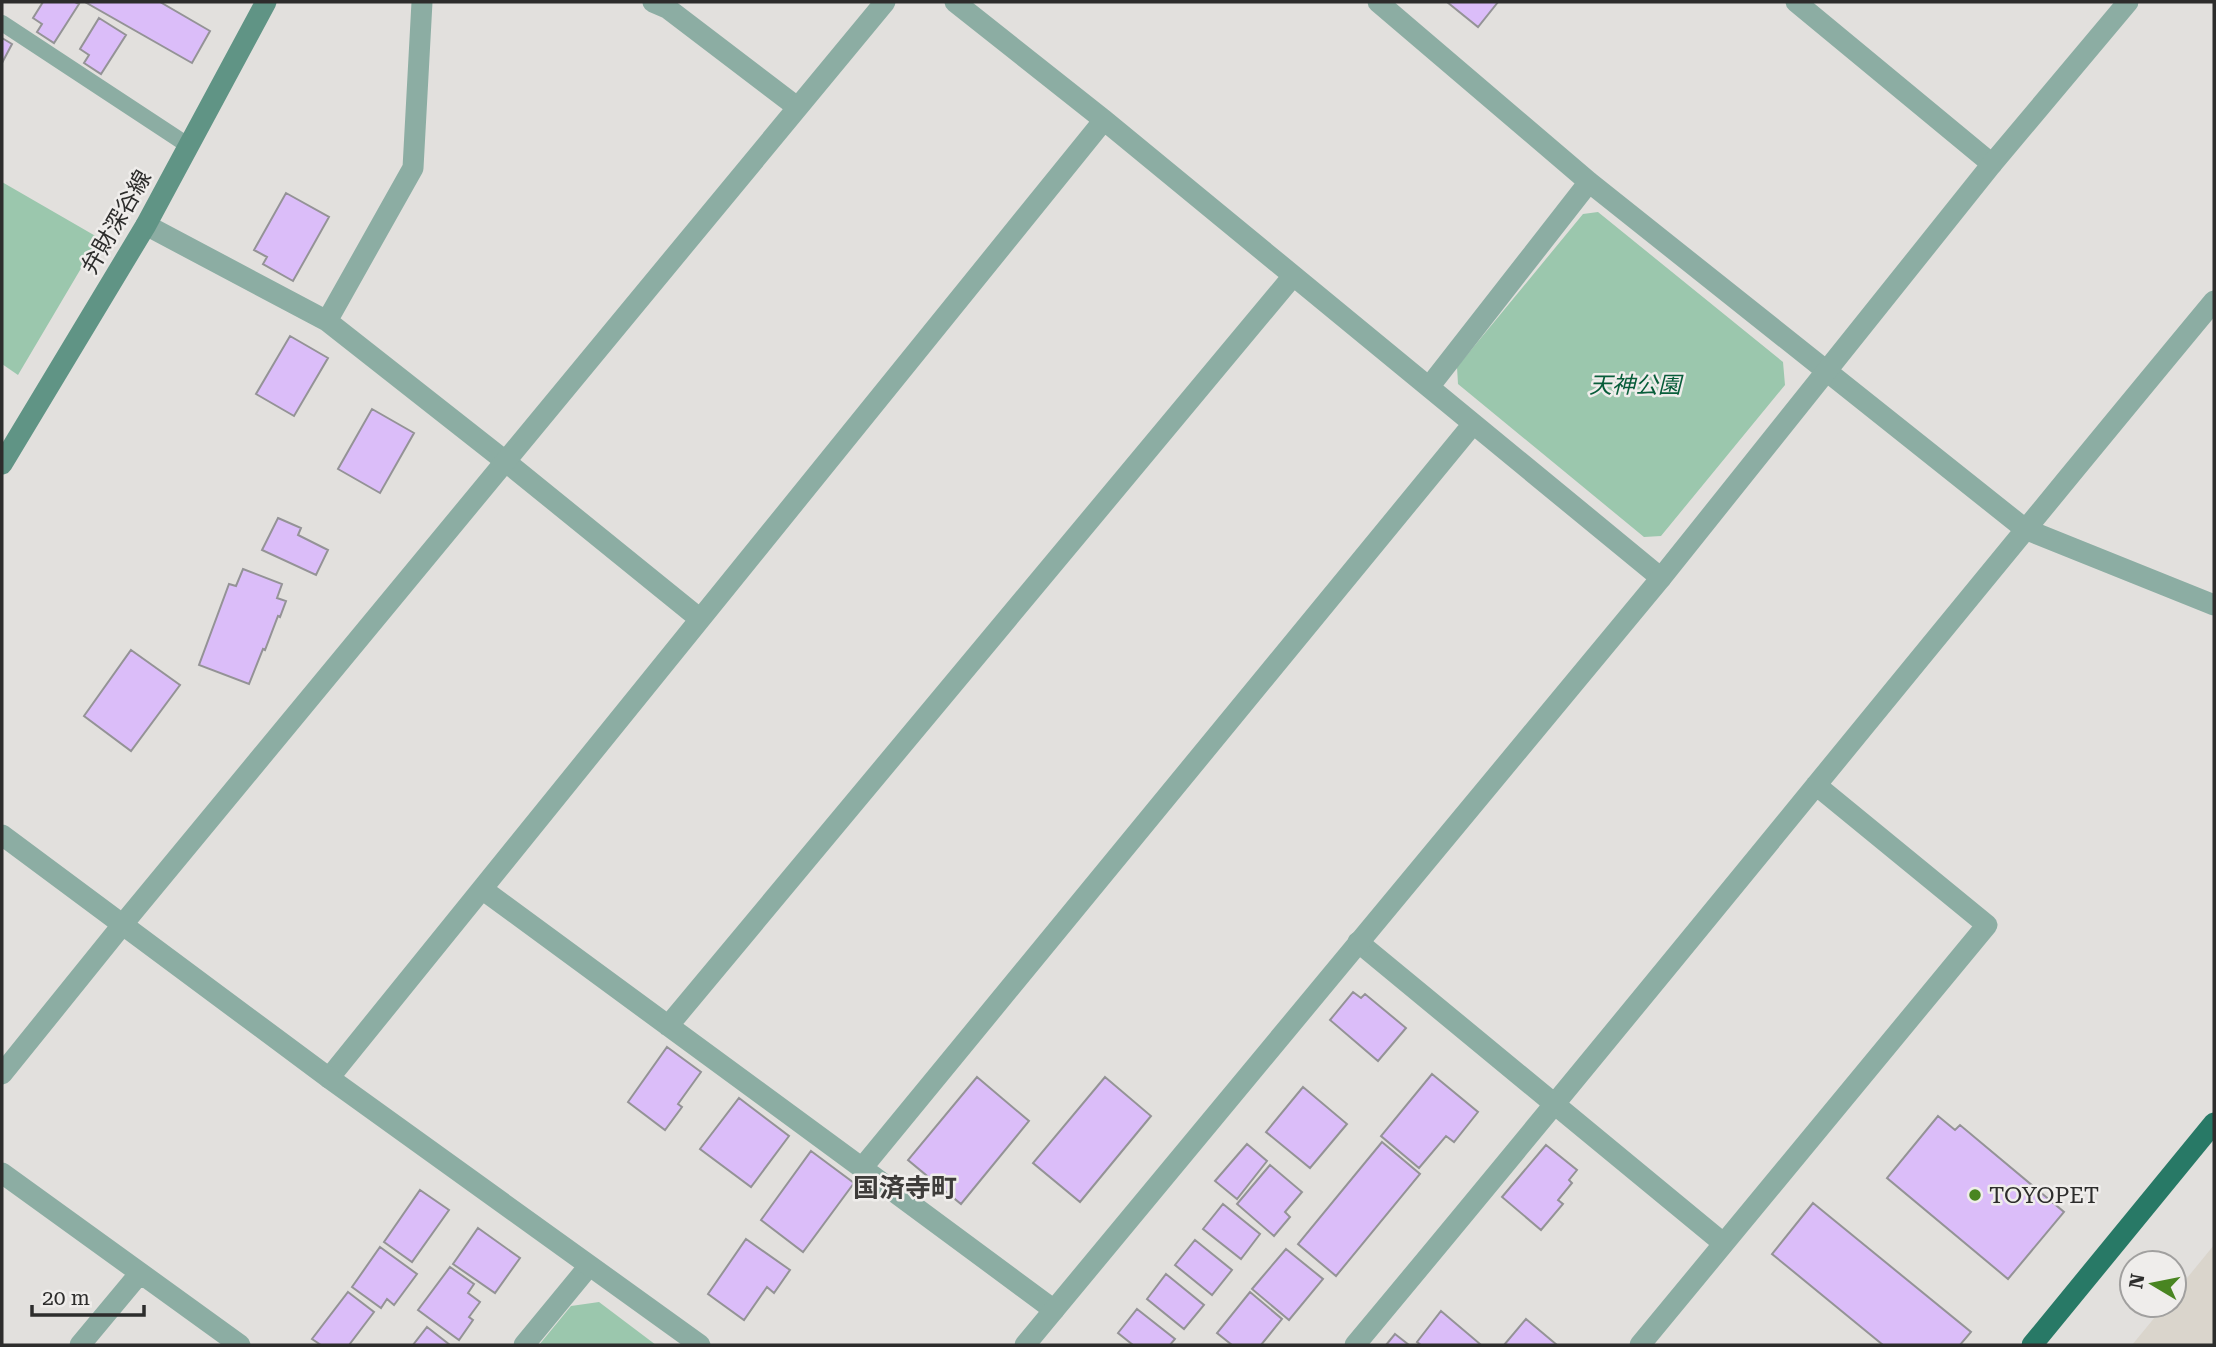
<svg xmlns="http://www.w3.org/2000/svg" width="2216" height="1347" font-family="'Roboto Serif','Noto Sans JP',serif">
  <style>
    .built { fill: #dad5cc }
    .green { fill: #9bc7ad }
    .building { fill: #dbbdf9; stroke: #949396; stroke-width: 2 }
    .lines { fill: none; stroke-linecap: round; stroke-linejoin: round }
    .service { stroke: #8cada3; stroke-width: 16 }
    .minor { stroke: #8cada3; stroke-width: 21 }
    .tertiary { stroke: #8cada3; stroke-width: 21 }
    .secondary { stroke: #609485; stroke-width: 21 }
    .trunk { stroke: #287966; stroke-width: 21 }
    .poi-dot { fill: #498521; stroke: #efedeb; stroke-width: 2.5 }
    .labels { text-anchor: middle; stroke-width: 5; stroke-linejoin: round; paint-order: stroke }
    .street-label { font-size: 23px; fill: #2d2d2c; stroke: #efedeb }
    .park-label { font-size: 23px; font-style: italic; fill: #085d3a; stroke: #efedeb }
    .poi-label { font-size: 23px; fill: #2d2d2c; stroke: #efedeb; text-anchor: start }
    .quarter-label { font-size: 26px; font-weight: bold; fill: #3e3c3a; stroke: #efedeb }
  </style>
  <rect width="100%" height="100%" fill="#e2e0dd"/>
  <path class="built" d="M2214,1245V1345H2132L2165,1305H2174V1294Z"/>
  <path class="green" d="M2,182L99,238L18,375L2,364Z
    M1598,212L1783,362L1785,385L1661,536L1644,537L1458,384L1457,367L1583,214Z
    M599,1302L656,1345H539L571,1306Z"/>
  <path class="building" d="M43,2H75L79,4L54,43L37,32L42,24L33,18Z
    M85,2H160L210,31L192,63Z
    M1447,2H1498L1478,27Z
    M99,18L126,35L101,74L84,63L89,55L80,49Z
    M2,38L12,44L2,63Z
    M286,193L329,217L293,281L263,264L267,257L254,250Z
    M290,336L328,358L294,416L256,394Z
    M372,409L414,433L380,493L338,469Z
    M278,518L301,528L298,535L328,550L316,575L262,550Z
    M243,569L282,584L277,598L286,601L280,617L278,616L265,650L263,649L249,684L199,665L229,584L236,586Z
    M131,650L180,685L131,751L84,716Z
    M1353,992L1361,998L1365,994L1406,1028L1378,1061L1330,1020Z
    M667,1047L701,1072L678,1104L682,1107L665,1130L628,1102Z
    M1432,1074L1478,1112L1454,1142L1446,1136L1419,1168L1381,1136Z
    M977,1077L1029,1121L961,1204L908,1160Z
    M1105,1077L1151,1116L1080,1202L1033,1163Z
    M1303,1087L1347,1124L1310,1168L1266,1132Z
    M739,1098L789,1136L751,1187L700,1149Z
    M1938,1116L1955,1130L1960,1125L2064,1212L2008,1279L1887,1178Z
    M1382,1142L1420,1174L1336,1276L1298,1244Z
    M1247,1144L1267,1161L1237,1199L1215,1181Z
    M1546,1145L1577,1170L1569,1180L1572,1183L1558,1200L1563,1204L1541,1230L1502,1197Z
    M811,1151L854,1183L803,1252L761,1220Z
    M1270,1165L1302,1192L1285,1212L1290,1217L1274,1236L1237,1204Z
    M420,1190L449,1210L412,1262L384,1242Z
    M1813,1203L1971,1332L1960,1345H1883L1772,1254Z
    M1223,1204L1260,1234L1241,1259L1203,1229Z
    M478,1228L520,1258L495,1293L453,1264Z
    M746,1239L790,1270L774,1293L767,1287L744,1320L708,1294Z
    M1195,1240L1232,1270L1212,1295L1175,1265Z
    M380,1247L417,1274L394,1305L387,1299L381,1308L352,1287Z
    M1286,1249L1323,1279L1289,1320L1252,1289Z
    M450,1267L474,1284L468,1293L480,1302L469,1317L473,1320L459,1340L418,1310Z
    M1166,1274L1204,1305L1184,1329L1147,1299Z
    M348,1292L374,1312L349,1345H321L312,1339Z
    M1250,1292L1282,1319L1261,1345H1232L1217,1333Z
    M1137,1309L1175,1339L1170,1345H1133L1118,1333Z
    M1441,1311L1480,1344L1479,1345H1421L1417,1342Z
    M1526,1319L1557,1345H1504Z
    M427,1327L450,1345H413Z
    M1395,1334L1409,1345H1386Z"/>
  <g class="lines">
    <path class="service" d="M2,23L189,146"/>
    <path class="minor" d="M653,2L667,8L797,107
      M955,2L1104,120L1661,578
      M1378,2L1589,182L2025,529L2214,605
      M1796,2L1992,164
      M146,225L327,321L505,461L700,619
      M327,321L413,168L422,2
      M1429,387L1589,182
      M482,889L862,1168L1473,424
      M1358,942L1723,1243
      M668,1026L1293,276
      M329,1078L1104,120
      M862,1168L1054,1310
      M2,1173L240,1345
      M80,1345L140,1273
      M524,1345L589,1266
      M1355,1345C1644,999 1926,648 2214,301
      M1640,1345L1987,925L1816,785"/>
    <path class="tertiary" d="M2,835L329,1078L700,1345
      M2,1074L123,924L885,2
      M1025,1345L1661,578L1992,164L2128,2"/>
    <path class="secondary" d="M2,464L146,225L266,2"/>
    <path class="trunk" d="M2032,1345L2214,1123"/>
  </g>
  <circle class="poi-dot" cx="1975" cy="1195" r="7"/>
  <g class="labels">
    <g class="street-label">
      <text transform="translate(116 222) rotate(-60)" y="8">弁財深谷線</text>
    </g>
    <g class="park-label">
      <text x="1635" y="393">天神公園</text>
    </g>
    <g class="poi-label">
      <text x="1989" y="1203">TOYOPET</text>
    </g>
    <g class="quarter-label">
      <text x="905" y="1197">国済寺町</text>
    </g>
  </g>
  <rect width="2216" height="1347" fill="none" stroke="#2d2d2c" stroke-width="7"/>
  <g transform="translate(2153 1284) rotate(280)"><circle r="33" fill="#efedeb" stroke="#a1a09f" stroke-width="2"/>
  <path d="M0-5L12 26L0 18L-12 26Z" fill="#498521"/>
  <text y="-10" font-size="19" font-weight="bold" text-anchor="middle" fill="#2d2d2c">N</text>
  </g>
  <path d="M32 1305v10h112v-10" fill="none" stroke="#2d2d2c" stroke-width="3.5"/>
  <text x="42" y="1305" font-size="21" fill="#2d2d2c" stroke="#efedeb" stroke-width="5" paint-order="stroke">20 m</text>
</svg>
